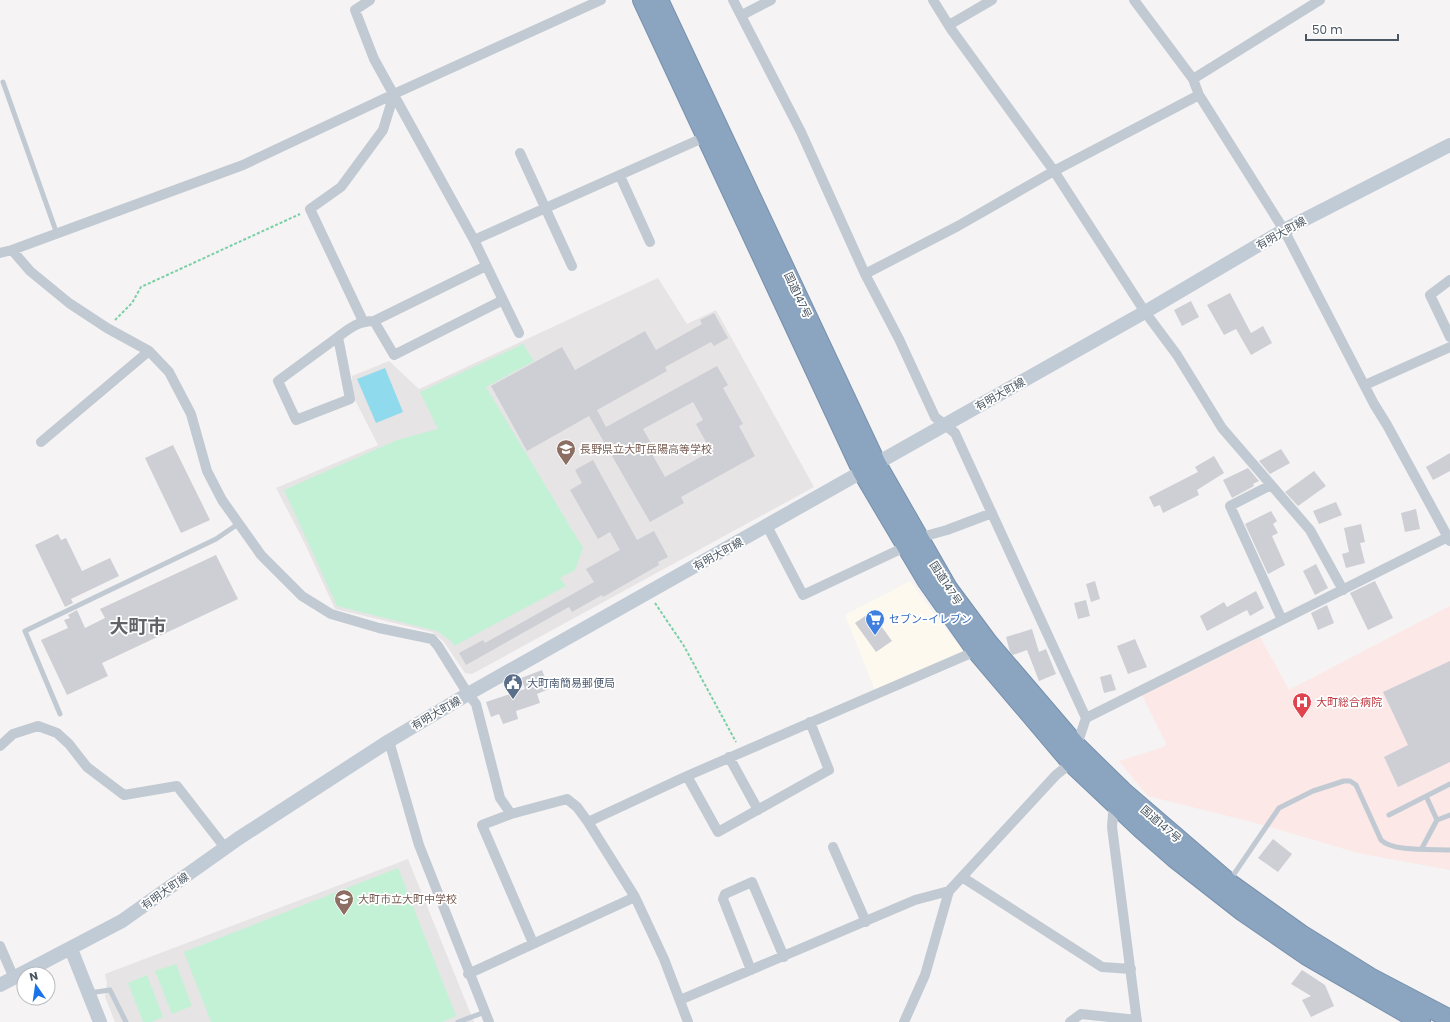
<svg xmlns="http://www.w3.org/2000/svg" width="1450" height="1022" font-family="Poppins,'Noto Sans JP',sans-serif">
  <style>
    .commercial { fill: #fdf9ef }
    .education { fill: #e6e4e5 }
    .medical { fill: #fce8e6 }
    .green { fill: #c3f1d5 }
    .water { fill: #90daee }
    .building { fill: #cdcfd5; fill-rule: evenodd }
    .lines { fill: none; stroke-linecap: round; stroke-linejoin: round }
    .highway-casing { stroke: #7690ad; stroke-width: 20 }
    .path { stroke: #7ad0a6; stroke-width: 2; stroke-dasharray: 3 2; stroke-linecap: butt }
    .lane { stroke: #c1cad2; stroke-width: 5 }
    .street { stroke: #c1cad2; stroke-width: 10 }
    .secondary { stroke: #c1cbd6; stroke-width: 14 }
    .highway { stroke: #8ba5c1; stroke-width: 18 }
    .labels { text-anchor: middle; stroke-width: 3.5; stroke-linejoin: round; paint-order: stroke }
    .street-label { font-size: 11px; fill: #4a5661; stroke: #fff }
    .education-label { font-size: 11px; fill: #785e54; stroke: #fff; text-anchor: start }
    .shop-label { font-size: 11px; fill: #366cbe; stroke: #fff; text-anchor: start }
    .service-label { font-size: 11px; fill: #4e5e75; stroke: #fff; text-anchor: start }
    .health-label { font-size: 11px; fill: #be3a42; stroke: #fff; text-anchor: start }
    .town-label { font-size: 19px; font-weight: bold; fill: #5f6368; stroke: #fff }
  </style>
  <rect width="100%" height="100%" fill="#f5f3f3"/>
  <path class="commercial" d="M910,581L963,651L875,690L845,615Z"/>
  <path class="education" d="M658,278L687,324L716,310L814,487L472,674L465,673L444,642L432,632L335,609L304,542L276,488L378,445L352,394V376L389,361L419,389Z
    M408,859L474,1022H115L105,997L107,983L105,974Z"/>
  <path class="medical" d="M1450,606V870L1358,853L1256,823L1148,796L1119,761L1164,747L1166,743L1142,695L1260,637L1289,690Z"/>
  <path class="green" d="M523,344L534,361L486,387L583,548L575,570L560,578L566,586L454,646L450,640L437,631L337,606L284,490L397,440L438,429L420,392Z
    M398,868L456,1016L442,1022H211L184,952Z
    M176,964L192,1006L172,1014L155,971Z
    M147,975L163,1017L151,1022H143L128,983Z"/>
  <path class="water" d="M385,368L403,412L376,423L357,379Z"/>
  <path class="building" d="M1230,293L1251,333L1263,326L1272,343L1251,355L1236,329L1224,335L1207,305Z
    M1191,301L1199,317L1182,326L1174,310Z
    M714,313L728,338L714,346L711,342L665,367L667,371L597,410L606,427L717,366L728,385L723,388L743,424L739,426L755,456L681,497L684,503L650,522L589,416L527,451L491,386L562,347L575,370L645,331L656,350L702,324L700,320ZM693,402L703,420L696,424L711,451L665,477L648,447L652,445L643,429Z
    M173,445L210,520L181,533L145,458Z
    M1281,449L1290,463L1270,474L1259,461Z
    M1450,453V471L1433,480L1426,467Z
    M1214,456L1224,473L1197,490L1199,495L1163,513L1160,505L1154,507L1149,497L1198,472L1195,467Z
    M593,460L637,540L654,531L668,557L658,562L659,565L603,597L602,595L572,612L569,607L466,665L459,653L483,640L485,643L594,582L586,569L620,550L610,532L598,539L570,490L582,483L575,470Z
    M1248,468L1259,481L1253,484L1254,486L1232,498L1223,480Z
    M1314,471L1326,486L1298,506L1285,492Z
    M1336,502L1342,515L1319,524L1313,511Z
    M1416,509L1420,529L1405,532L1401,513Z
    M1271,511L1277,521L1273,524L1278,533L1272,536L1285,565L1268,574L1245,524Z
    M1361,524L1365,542L1360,543L1365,563L1346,568L1342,554L1349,552L1344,528Z
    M58,534L61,540L66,538L82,571L110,558L119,576L71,599L73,603L65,607L35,545Z
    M216,555L238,599L102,663L108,676L67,695L41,640L68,628L64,620L70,618L68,615L77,610L85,628L105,618L100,609Z
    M1316,564L1328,588L1315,595L1303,571Z
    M1095,581L1100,599L1091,602L1086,584Z
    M1375,581L1393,618L1368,630L1350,593Z
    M1256,591L1264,608L1250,616L1247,610L1207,631L1200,616L1224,602L1227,607Z
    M1086,600L1090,616L1078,619L1074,603Z
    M1327,605L1334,623L1318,630L1311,613Z
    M871,612L892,641L876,652L855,623Z
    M1032,629L1039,652L1046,649L1056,674L1039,681L1027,650L1013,655L1010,652L1006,637Z
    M1135,639L1147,667L1128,674L1117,646Z
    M1450,661V762L1398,787L1384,757L1408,745L1383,692Z
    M542,670L549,689L537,694L540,703L516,711L518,719L503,724L499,714L491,717L486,702L525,689L521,678Z
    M1111,674L1116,690L1104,693L1100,677Z
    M1273,839L1292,854L1278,872L1258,858Z
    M1302,970L1325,985L1334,1006L1311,1017L1302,1000L1311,996L1291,984Z"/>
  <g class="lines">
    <g class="highway-casing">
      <path id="highway" d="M642,0L862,472L926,580L976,651L1071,763L1142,830L1174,858L1243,912L1307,956L1421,1022
        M659,0L877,464L948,588L988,642L1077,746L1123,791L1231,884L1301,934L1370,977L1450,1019"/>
    </g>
    <path class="path" d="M115,320L132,303L141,287L300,214
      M655,603L684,646L736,742"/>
    <path class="lane" d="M3,82L57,234
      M60,714L25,631L216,539L238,524
      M1389,815L1450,784
      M1437,820L1450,815
      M1422,848L1437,820L1426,796
      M1230,880L1279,808L1313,791L1344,781H1350L1356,785L1381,840C1393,852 1432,849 1450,850
      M89,993L110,990L126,1022
      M458,1022L485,1012"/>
    <path class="street" d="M370,0L355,10L374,59L474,240L519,333
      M733,0L801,132L865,274L899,339L935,417L955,433L1086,718L1071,763L1056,775L949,891L925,975L904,1022
      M933,0L951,29L1054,171L1145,312L1177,355L1222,428L1310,530L1343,590
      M742,15L771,0
      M949,25L992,0
      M1193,79L1320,0
      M1199,95L1284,230L1374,404L1387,425L1450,541
      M520,153L572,266
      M620,176L650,242
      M474,240L705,137
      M12,250L30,271L69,303L107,328L149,351L169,372L191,414L207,471L222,500L261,555L302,596L331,614L379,628L432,639L438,646L468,694L476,704L500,798L511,814
      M0,253L12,250L243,165L394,94L601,0
      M865,274L958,226L1054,171L1199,95L1193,79L1134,0
      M1450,280L1430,295L1450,337
      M363,321L310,209L341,187L383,130L394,94
      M374,321L394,355L503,300
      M338,337L350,399L296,420L278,381L338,337C350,328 358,321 374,321L486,266
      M1365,385L1450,347
      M41,442L149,351
      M1271,485L1230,506L1282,620
      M767,526L803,595L905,547
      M918,538L947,530L992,513
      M1086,718L1450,536
      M389,741L419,845L489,1022
      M0,746L13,734L38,726L57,733L69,744L87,767L124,795L177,786L226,849
      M729,757L758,810
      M687,776L718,832L829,770L810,722
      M1114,802L1112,827L1137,1022
      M588,822L687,776L976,651
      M833,847L866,922
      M962,877L1102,967L1131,969
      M533,943L482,825L511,814L567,799L577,807L588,822L635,897L664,959L688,1022
      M0,946L14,978
      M751,970L723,899L725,894L752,882L784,957
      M468,974L635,897
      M680,1000L915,900L949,891
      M1070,1022L1081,1014L1137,1020"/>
    <path class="secondary" d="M71,949L100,1022
      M0,985L122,921L239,838L389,741L468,694L1145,312L1284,230L1450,145"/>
    <use href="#highway" class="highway"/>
  </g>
  <defs>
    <g id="school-pin" transform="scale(1)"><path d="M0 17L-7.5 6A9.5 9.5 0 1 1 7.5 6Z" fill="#8d6e63" stroke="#fff"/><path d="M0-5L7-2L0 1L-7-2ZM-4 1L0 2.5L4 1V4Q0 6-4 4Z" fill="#fff"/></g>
    <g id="supermarket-pin" transform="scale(1)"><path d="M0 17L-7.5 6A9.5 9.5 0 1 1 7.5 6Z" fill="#3f7fe0" stroke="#fff"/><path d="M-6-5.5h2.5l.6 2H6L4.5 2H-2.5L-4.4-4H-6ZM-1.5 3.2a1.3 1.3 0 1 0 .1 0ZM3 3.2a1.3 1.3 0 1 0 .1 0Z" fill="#fff"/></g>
    <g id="civic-pin" transform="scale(1)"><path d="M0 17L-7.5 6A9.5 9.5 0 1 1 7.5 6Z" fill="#5c6f8a" stroke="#fff"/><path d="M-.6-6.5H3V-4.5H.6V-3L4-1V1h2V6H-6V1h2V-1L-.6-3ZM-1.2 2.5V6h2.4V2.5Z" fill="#fff"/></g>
    <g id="hospital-pin" transform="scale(1)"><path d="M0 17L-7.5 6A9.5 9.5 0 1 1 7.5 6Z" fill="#e0444e" stroke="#fff"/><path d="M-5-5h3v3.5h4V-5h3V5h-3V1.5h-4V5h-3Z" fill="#fff"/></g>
  </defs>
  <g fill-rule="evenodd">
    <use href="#school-pin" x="566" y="449"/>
    <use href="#supermarket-pin" x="875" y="619"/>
    <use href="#civic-pin" x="513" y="683"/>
    <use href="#hospital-pin" x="1302" y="702"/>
    <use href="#school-pin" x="344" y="899"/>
  </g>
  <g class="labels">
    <g class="street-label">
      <text transform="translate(1281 233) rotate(-29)" y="4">有明大町線</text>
      <text transform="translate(798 295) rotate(65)" y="4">国道147号</text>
      <text transform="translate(1000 394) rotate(-29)" y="4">有明大町線</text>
      <text transform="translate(718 554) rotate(-29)" y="4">有明大町線</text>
      <text transform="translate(946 583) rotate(57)" y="4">国道147号</text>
      <text transform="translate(436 713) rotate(-30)" y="4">有明大町線</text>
      <text transform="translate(1161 824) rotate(41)" y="4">国道147号</text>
      <text transform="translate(165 891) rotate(-35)" y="4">有明大町線</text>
    </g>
    <g class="education-label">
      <text x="580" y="453">長野県立大町岳陽高等学校</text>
      <text x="358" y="903">大町市立大町中学校</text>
    </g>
    <g class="shop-label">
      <text x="889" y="623">セブン-イレブン</text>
    </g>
    <g class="service-label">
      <text x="527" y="687">大町南簡易郵便局</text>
    </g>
    <g class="health-label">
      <text x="1316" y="706">大町総合病院</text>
    </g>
    <g class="town-label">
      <text x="138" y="633">大町市</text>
    </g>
  </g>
  <g transform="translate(36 986) rotate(347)"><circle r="19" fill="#ffffff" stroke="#b7bbc0"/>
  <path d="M0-3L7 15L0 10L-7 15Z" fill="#1a73e8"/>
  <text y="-6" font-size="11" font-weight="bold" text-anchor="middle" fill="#4a5661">N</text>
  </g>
  <path d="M1306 34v6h92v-6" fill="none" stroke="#4a5661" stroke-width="2"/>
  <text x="1312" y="34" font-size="12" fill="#4a5661" stroke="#ffffff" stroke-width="3" paint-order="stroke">50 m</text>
</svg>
